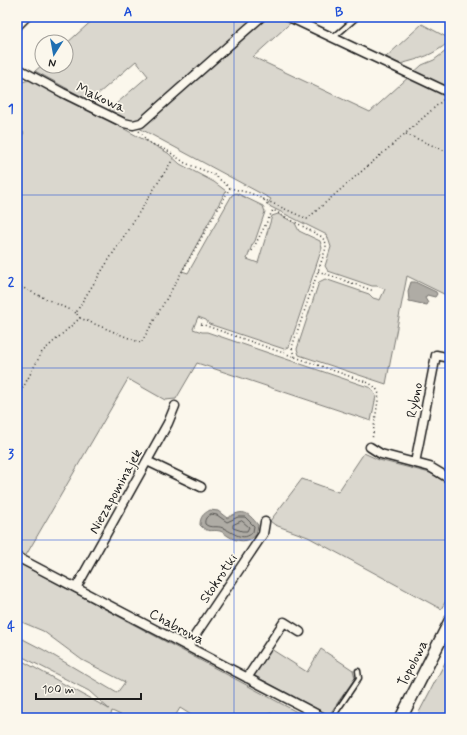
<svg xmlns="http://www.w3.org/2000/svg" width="467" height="735" font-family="Mynerve,sans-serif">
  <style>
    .green { fill: #dad7ce; stroke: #7b7a75 }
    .water { fill: #afaca5; stroke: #74726e }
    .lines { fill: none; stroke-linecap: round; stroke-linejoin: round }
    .shore { stroke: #575653; stroke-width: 1 }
    .lane-casing { stroke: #1c1c1c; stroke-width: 7 }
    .street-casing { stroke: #1c1c1c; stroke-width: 11 }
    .secondary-casing { stroke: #1c1c1c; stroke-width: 14 }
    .path { stroke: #1c1c1c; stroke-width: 1.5; stroke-dasharray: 1 3; stroke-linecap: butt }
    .lane { stroke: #fbf7ec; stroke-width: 4 }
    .street { stroke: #fbf7ec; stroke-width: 8 }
    .secondary { stroke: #fbf7ec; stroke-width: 11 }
    .grid { fill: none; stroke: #1d4ed8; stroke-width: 1; stroke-opacity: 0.55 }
    .labels { text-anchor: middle; stroke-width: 3.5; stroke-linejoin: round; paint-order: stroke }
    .street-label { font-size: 14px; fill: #1c1c1c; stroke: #fbf7ec }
    .neatline { fill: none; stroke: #1d4ed8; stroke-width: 1.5 }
    .grid-label { font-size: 13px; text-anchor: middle; font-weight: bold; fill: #1d4ed8 }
  </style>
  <rect width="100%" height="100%" fill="#fbf7ec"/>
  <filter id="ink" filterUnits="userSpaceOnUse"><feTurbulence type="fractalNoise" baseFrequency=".025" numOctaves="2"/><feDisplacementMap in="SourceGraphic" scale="8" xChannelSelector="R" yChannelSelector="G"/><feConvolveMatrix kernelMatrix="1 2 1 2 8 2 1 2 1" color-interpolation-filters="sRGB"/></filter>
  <g filter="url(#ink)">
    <path class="green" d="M96,17H256L138,122H128L108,111L148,76L136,61L90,101L35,71L42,65L66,66V44Z
      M265,17H297L253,57L370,112L422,65L434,60L450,48V297L407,276L386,384L299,355L297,349L319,282L325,279L369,294L373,298L380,300L385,289L377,286H372L328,271L325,266L331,247L327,235L267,205L271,199L139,128Z
      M422,24L450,39V41C432,56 422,58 400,64L386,57Z
      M30,80L68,101L70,99L168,153L180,164L214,182L226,191L182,271L188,273L232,195L236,193L263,206L265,212L255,241L252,245L247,259L258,263L272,216L278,214L295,223L299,231L320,241L322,248L289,347L284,349L209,324L206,320L198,317L193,329L202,332H207L371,388L376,396L371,421L197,363L176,399L165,400L128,379L25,557L17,553V142L24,133L17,126V87L22,82Z
      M364,453L379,460L430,473L450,485V594L441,609L308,537L275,525L270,521L302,479L338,492Z
      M17,562L308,718H280L270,713L268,718H196L180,708L174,718H127L112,711L110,718H17V658L109,709L89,691L17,654V636L44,650L117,693L125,682L82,660L43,631L17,620Z
      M271,649L307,672L321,649L353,670L355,678L329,715L253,675Z
      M450,653V718H416Z"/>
    <path class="water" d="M411,282H415L436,292L437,294L435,297L427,295L425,298L428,303L427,305L409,301L408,291Z
      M210,510L218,511L227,518C243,509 247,511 258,525L256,535C248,543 237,542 228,536C225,534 223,532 220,531C211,529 208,534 200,525C200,517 203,514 210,510Z"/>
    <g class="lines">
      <path class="shore" d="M211,514L217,515L227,522L238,517H245L254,526L253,532C243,543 233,532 223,528C217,525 210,529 205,524C204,519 207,516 211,514Z
        M242,521L249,527L247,531H242L233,528V525Z"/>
      <g class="lane-casing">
        <path id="lane" d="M17,29L29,17
          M333,38L357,17
          M332,718L359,678L358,671"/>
      </g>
      <g class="street-casing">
        <path id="street" d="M289,17L450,93
          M17,68L63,93L124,123L133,125L141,123L261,17
          M370,447L381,454L430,467L450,479
          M147,461L201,487
          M415,463L436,355L450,358
          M17,557L324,718
          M76,588L168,423L175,406
          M188,646L263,534L265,522
          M247,678L284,622L300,632"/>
      </g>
      <g class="secondary-casing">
        <path id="secondary" d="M401,718L450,621"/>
      </g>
      <path class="path" d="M139,131L148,142L168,151L185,163L213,174L230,188
        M406,134L450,153
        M264,200L272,209
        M252,251L273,210L322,237L326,243V248L293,344L292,350L295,357
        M318,271L374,291
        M17,285L76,313
        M80,318L76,313L82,302L175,156
        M201,324L369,383L376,388L379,394L372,440
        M17,399L42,352L80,318L141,343L230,188L250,193L307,219C352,179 399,140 444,99"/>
      <use href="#lane" class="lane"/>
      <use href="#street" class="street"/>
      <use href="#secondary" class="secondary"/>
    </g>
  </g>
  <path class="grid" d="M234,17V718M17,195H450M17,368H450M17,540H450"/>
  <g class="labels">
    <g class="street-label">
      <text transform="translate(101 97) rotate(25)" y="5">Makowa</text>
      <text transform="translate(414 400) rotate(-79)" y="5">Rybno</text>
      <text transform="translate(115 491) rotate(-61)" y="5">Niezapominajek</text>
      <text transform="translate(218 578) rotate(-56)" y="5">Stokrotki</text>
      <text transform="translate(177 626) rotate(28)" y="5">Chabrowa</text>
      <text transform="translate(412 663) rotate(-63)" y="5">Topolowa</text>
    </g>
  </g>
  <rect width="467" height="735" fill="none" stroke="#fbf7ec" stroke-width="44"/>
  <g transform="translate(54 54) rotate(191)"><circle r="19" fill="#fbf7ec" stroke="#a29f99"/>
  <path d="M0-3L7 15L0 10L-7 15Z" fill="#1f6fb2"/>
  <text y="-6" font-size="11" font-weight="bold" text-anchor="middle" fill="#1c1c1c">N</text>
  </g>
  <path d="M36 693v6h105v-6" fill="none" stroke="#1c1c1c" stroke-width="2"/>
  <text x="42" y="693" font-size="12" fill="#1c1c1c" stroke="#fbf7ec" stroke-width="3" paint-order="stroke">100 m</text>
  <rect x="22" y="22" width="423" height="691" class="neatline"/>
  <g class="grid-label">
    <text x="128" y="16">A</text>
    <text x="339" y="16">B</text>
    <text x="11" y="113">1</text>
    <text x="11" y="286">2</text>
    <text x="11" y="458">3</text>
    <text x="11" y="631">4</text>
  </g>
</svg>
